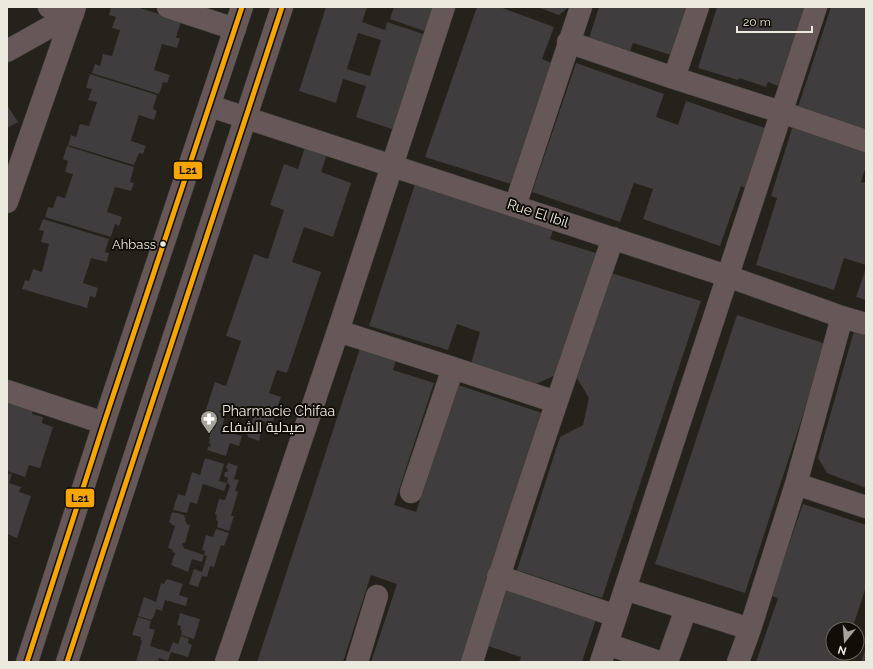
<svg xmlns="http://www.w3.org/2000/svg" width="873" height="669" font-family="Raleway,Cairo,sans-serif">
  <style>
    .building { fill: #3f3d3d; fill-rule: evenodd }
    .lines { fill: none; stroke-linecap: round; stroke-linejoin: round }
    .minor-casing { stroke: #3f3d36; stroke-width: 23 }
    .tertiary-casing { stroke: #3f3d36; stroke-width: 23 }
    .minor { stroke: #665858; stroke-width: 22 }
    .tertiary { stroke: #665858; stroke-width: 22 }
    .bus-1-casing { stroke: #100e07; stroke-width: 8 }
    .bus-1 { stroke: #f7a600; stroke-width: 5 }
    .bus-dot { fill: #ece9df; stroke: #100e07; stroke-width: 1.5 }
    .labels { text-anchor: middle; stroke-width: 4; stroke-linejoin: round; paint-order: stroke }
    .bus-label { font-size: 13px; fill: #ece9df; stroke: #100e07; text-anchor: end }
    .street-label { font-size: 14px; fill: #ece9df; stroke: #100e07 }
    .poi-label { font-size: 14px; fill: #ece9df; stroke: #100e07; text-anchor: start }
    .line-badge { stroke: #100e07; stroke-width: 1.5 }
    .pale-badge-label { font-size: 11px; text-anchor: middle; font-weight: bold; fill: #111 }
  </style>
  <rect width="100%" height="100%" fill="#24221a"/>
  <path class="building" d="M111,7H137L181,21L176,38H180L177,48L162,44L154,70L170,75L167,83L163,82L159,94L92,73L95,64L100,66L103,54L112,56L120,30L112,28L116,17L109,15Z
    M326,7H367L362,22L385,30L387,22L426,35L395,130L356,117L366,86L343,79L336,103L299,91ZM358,33L381,40L370,76L347,69Z
    M394,7H436L427,32L390,19Z
    M477,7H500L554,27L542,59L554,64L514,185L425,157Z
    M537,7H569L559,15Z
    M599,7H691L674,56L633,43L630,51L589,38Z
    M717,7H810L783,88L768,82L766,87L739,78L738,80L698,68Z
    M831,7H866V129L798,107Z
    M576,63L664,94L656,117L678,125L686,101L768,129L748,189L741,186L720,246L643,219L653,189L634,183L620,222L532,192Z
    M90,74L157,95L153,109L157,111L154,120L139,115L131,141L146,146L143,154L139,153L134,165L68,145L71,135L76,137L80,124L89,126L97,102L88,100L92,89L86,88Z
    M7,105L18,122L7,128Z
    M793,125L866,148V166L861,182L866,183V265L844,258L834,290L756,265L777,198L771,196Z
    M67,146L134,167L130,182L134,183L131,191L115,187L107,212L122,217L119,226L115,224L111,237L45,217L48,207L53,208L57,196L65,198L73,174L65,172L68,161L63,159Z
    M305,147L327,154L321,172L351,183L333,237L304,227L292,262L321,272L287,373L277,370L269,393L281,397L272,424L262,421V422L263,423L262,426L261,425L260,429H262L259,441L248,437V435L246,434L247,430H249L253,418L221,407V408L223,409L222,411L220,410L219,412L222,413L221,415L225,416L221,430L242,436L239,446L230,443L226,456L207,450L209,446L210,447L211,444H209L210,439H209L212,427L215,428L216,425L213,424L214,421L205,418L207,412H205L215,382L226,386L241,341L226,336L254,254L268,259L284,210L270,205L284,164L298,169Z
    M415,184L554,228L550,239L596,253L556,375L536,384L471,364L480,332L457,324L448,350L369,326Z
    M43,219L109,239L105,252L109,253L107,262L91,258L83,283L98,288L95,298L90,296L87,308L22,289L25,280L29,281L33,269L42,272L49,244L41,242L44,231L39,230Z
    M866,268V300L856,297Z
    M611,273L701,301L602,598L517,570L560,437L583,425L589,398L577,378Z
    M737,315L826,344L745,593L655,564Z
    M854,331L866,334V488L827,473L818,458Z
    M362,342L398,354L393,370L434,383L394,505L416,512L458,385L542,413L461,662H371L397,584L371,575L343,662H257Z
    M7,393L36,403L32,414L43,417L42,423L53,427L40,468L29,465L25,477L7,471Z
    M205,458L224,464L219,481L227,483L224,491L203,484L197,504L190,502L187,513L173,510L178,494L185,496L192,472L200,475Z
    M228,463L238,466L234,479L239,480L235,491L238,492L231,516H234L229,531L217,527L218,521L216,520L217,515L215,514L219,499L225,500L230,486L227,482L228,478L224,476L225,472H227L228,469L226,468Z
    M7,473L12,474L9,483L21,487L19,492L31,496L17,538L7,534Z
    M803,504L866,525V587L852,629H833V653H844L842,658L852,662H756L778,598L771,596Z
    M172,512L185,515L184,517L186,518L185,521L187,522L186,524L190,525L185,543H183L182,546H184L183,548L204,555L202,562L192,559L188,572L171,565L175,553L172,552L173,550L168,548L175,526L172,525V524L169,522Z
    M216,529L229,533L224,546L221,545L214,567L210,566L207,577L202,576L198,587L189,584L194,569L202,572L207,556L204,555L205,551L202,550L206,535L213,537Z
    M167,579L183,584L179,595L188,598L186,606L165,600L162,611L156,609L154,616L151,620L138,616L144,597L156,602L161,583L164,584L165,581H166Z
    M508,586L597,616L582,662H519L521,657L488,646Z
    M180,613L200,619L194,639L181,635L182,630H180L181,626L177,625Z
    M138,617L151,621L149,628L155,630L150,646L169,652L173,642L178,644L181,636L189,639L188,643L192,645L188,657L171,652L168,661L159,658L158,662H136L142,641L140,640L141,637L132,635Z
    M866,647V662H861Z"/>
  <g class="lines">
    <g class="minor-casing">
      <path id="minor" d="M49,7L73,14
        M168,7L235,29
        M568,42L674,78L781,112L866,141
        M7,51L73,14
        M674,78L698,7
        M210,106L727,276L842,317L866,324
        M7,202L75,7
        M515,206L581,7
        M338,331L453,368L556,402
        M7,391L104,423
        M796,484L842,317
        M411,492L453,368
        M498,576L616,616
        M625,589L750,629
        M607,644L659,662
        M226,662L338,331L444,7
        M357,662L377,596
        M472,662C516,520 564,379 613,238
        M601,662L816,7
        M667,662L686,609
        M738,662L750,629L796,484L866,507"/>
    </g>
    <g class="tertiary-casing">
      <path id="tertiary" d="M27,662L104,423L242,7
        M67,662L282,7"/>
    </g>
    <use href="#minor" class="minor"/>
    <use href="#tertiary" class="tertiary"/>
    <g class="bus-1-casing">
      <path id="bus-1" d="M27,662L104,423L242,7
        M67,662L282,7"/>
    </g>
    <use href="#bus-1" class="bus-1"/>
  </g>
  <defs>
    <g id="pharmacy-pin" transform="scale(0.9)"><path d="M0 17L-7.5 6A9.5 9.5 0 1 1 7.5 6Z" fill="#a6a39a" stroke="#100e07"/><path d="M-2-6h4v4h4v4h-4v4h-4v-4h-4v-4h4Z" fill="#fff"/></g>
  </defs>
  <g fill-rule="evenodd">
    <use href="#pharmacy-pin" x="209" y="419"/>
  </g>
  <circle class="bus-dot" cx="163" cy="244" r="3.5"/>
  <g class="labels">
    <g class="bus-label">
      <text x="156" y="249">Ahbass</text>
    </g>
    <g class="street-label">
      <text transform="translate(538 213) rotate(18)" y="5">Rue El Ibil</text>
    </g>
    <g class="poi-label">
      <text x="222" y="416">Pharmacie Chifaa<tspan x="222" dy="16">صيدلية الشفاء</tspan></text>
    </g>
  </g>
  <g class="line-badge">
    <rect x="173" y="161" width="30" height="19" rx="4" fill="#f7a600"/>
    <rect x="65" y="488" width="30" height="20" rx="4" fill="#f7a600"/>
  </g>
  <g class="pale-badge-label">
    <text x="188" y="174">L21</text>
    <text x="80" y="502">L21</text>
  </g>
  <rect width="873" height="669" fill="none" stroke="#ece9df" stroke-width="16"/>
  <g transform="translate(845 641) rotate(197)"><circle r="19" fill="#100e07" stroke="#68665d"/>
  <path d="M0-3L7 15L0 10L-7 15Z" fill="#a6a39a"/>
  <text y="-6" font-size="11" font-weight="bold" text-anchor="middle" fill="#ece9df">N</text>
  </g>
  <path d="M737 26v6h75v-6" fill="none" stroke="#ece9df" stroke-width="2"/>
  <text x="743" y="26" font-size="12" fill="#ece9df" stroke="#100e07" stroke-width="3" paint-order="stroke">20 m</text>
</svg>
